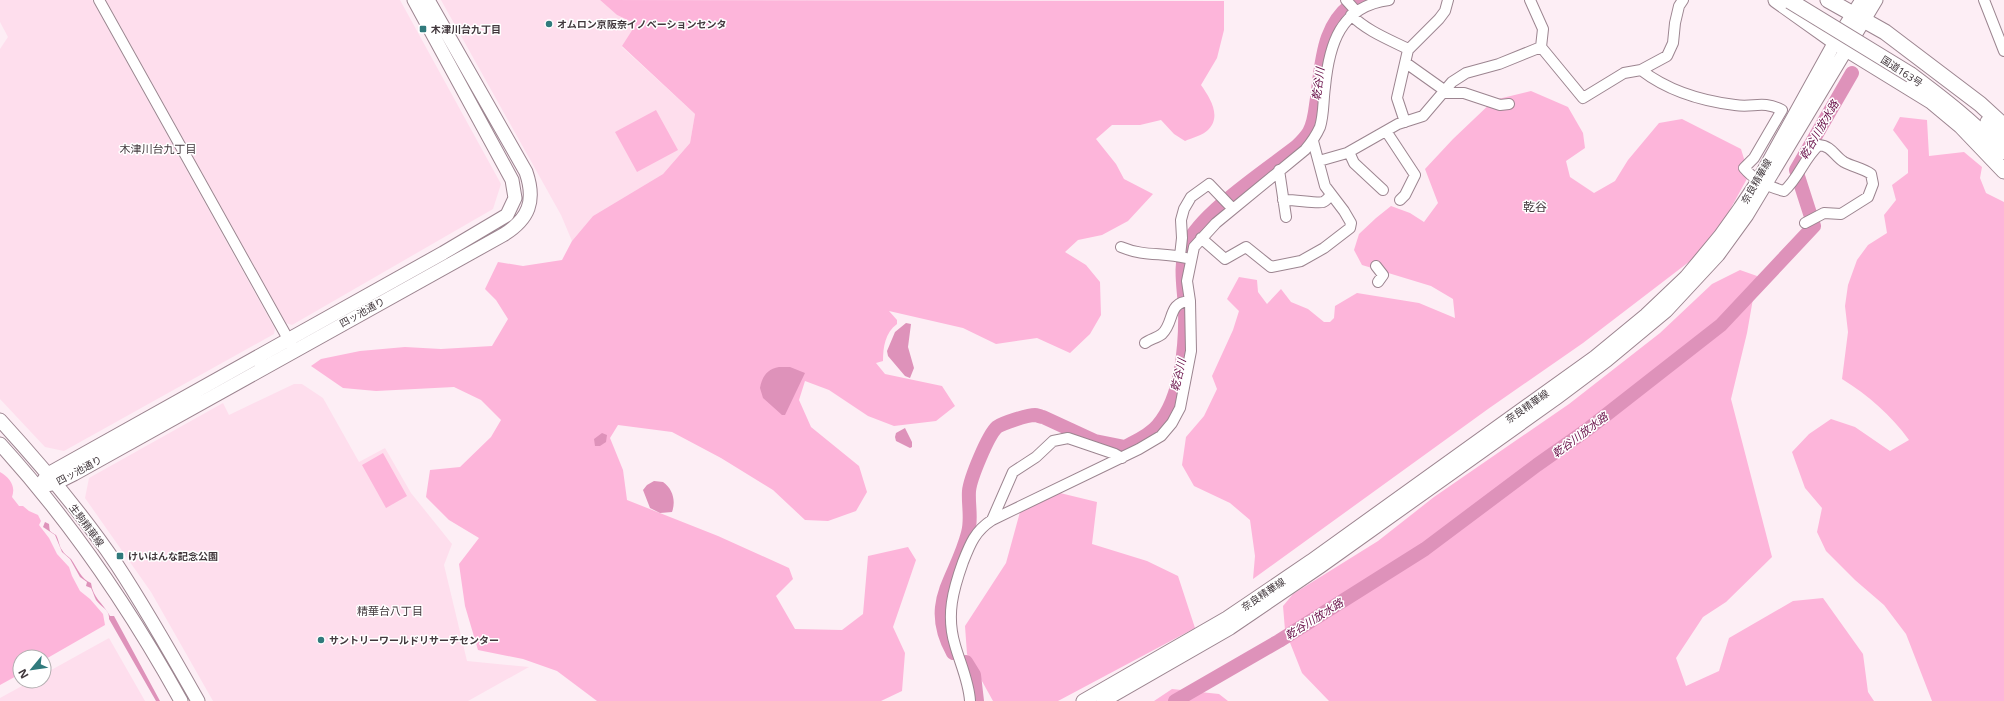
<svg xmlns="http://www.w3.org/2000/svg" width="2004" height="701" font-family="'Noto Sans','Noto Sans JP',sans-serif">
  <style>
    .built { fill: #fedeed }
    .green { fill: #fdb5da }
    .water { fill: #de92ba }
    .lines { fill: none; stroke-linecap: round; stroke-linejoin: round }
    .river { stroke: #de92ba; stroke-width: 14 }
    .minor-casing { stroke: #9c8590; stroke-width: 12 }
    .major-casing { stroke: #9c8590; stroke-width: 15 }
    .highway-casing { stroke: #9c8590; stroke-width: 17 }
    .minor { stroke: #fff; stroke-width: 10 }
    .major { stroke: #fff; stroke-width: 13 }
    .highway { stroke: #fff; stroke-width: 15 }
    .highway-bridge-casing { stroke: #9c8590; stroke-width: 17; stroke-linecap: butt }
    .highway-bridge { stroke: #fff; stroke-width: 15 }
    .poi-dot { fill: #307a7c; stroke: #fff; stroke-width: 1.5 }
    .labels { text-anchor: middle; stroke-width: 3; stroke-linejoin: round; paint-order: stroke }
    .poi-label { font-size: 10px; font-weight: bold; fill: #42383d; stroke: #fff; text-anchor: start }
    .street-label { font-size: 10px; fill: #42383d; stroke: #fff }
    .water-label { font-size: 11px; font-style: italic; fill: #670e47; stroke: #fff }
    .neighbourhood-label { font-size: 11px; fill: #42383d; stroke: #fff }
    .quarter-label { font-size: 12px; fill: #42383d; stroke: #fff }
  </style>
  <rect width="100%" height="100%" fill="#fdeef5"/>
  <path class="built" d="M0,0H92L275,329L274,334L64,451L45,447L0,399V49L8,37L0,22Z
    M106,0H400L501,184L493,209L292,325L286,323Z
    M441,0H600L617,15L636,24L622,47L695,114L690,143L663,174L593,216L572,241L561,215Z
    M294,384H302L323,398L359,462L385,448L411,493L452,544L444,565L467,661L529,667L468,701H213L151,592L85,498L89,478L223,403L229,415Z
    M109,638L145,701H0V698L31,681H44V674Z"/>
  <path class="green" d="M600,0L1224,1V30L1217,58L1201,85C1210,98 1222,116 1208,130C1203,135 1192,138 1185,141L1174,134L1161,120L1140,125H1112L1096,139L1116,164L1124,179L1153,194L1128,221L1102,235L1078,240L1065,252L1086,265L1100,282L1101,315L1090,334L1070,353L1037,338L996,344L963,328L889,311L897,320V324C885,333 883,347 883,361L876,363L885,374L942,386L955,406L936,421L894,426L868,416L829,390L805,381L799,400L811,427L859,466L867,492L856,511L828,521L805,520L773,490L721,458L672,432L618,425L610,438L623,470L627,500L718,536L789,568L793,579L776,596L795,629L842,630L863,614L868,556L908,547L916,560L893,627L905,653L902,691L881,701H597L557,671L523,659L478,650L465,606L459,564L479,538L449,520L426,497L430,470L460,467L491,437L501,420L481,400L454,387L376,391L343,388L311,366L321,359L360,351L405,347L441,349L492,346L508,319L496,300L485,289L498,262L523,266L562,260L572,241L593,216L663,174L690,143L695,114L622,46L636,24L617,15Z
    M1531,91L1568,107L1583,133L1585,148L1566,161L1570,177L1594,193L1615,181L1628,160L1659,123L1682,119L1741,149L1749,175L1720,228L1698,255L1583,343L1488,409L1253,579L1255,556L1250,520L1230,503L1194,486L1182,465L1186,437L1204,416L1217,389L1212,376L1233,330L1239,311L1227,299L1239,277L1257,280L1258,292L1267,304L1281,289L1291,302L1308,309L1324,322H1330L1334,318L1335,306L1357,293L1419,303L1455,318L1453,299L1431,286L1362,265L1354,250L1359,234L1376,218L1391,206L1410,213L1424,222L1438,203L1425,169L1453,139L1494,100Z
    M656,110L678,150L637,172L615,132Z
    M1900,117L1927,120L1929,156L1964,152L1982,167L1980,178L1986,193L2004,202V701H1932L1906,634L1884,605L1855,580L1826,551L1817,532L1822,508L1805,488L1792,452L1809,434L1831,419L1855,427L1890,451L1909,440C1891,415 1868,395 1842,379L1848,332L1845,306L1848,285L1857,260L1868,245L1887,233L1884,215L1896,200L1892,185L1908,173V150L1893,130Z
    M1740,270L1757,276L1747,333L1731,399L1772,557L1726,602L1703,617L1676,658L1686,686L1719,671L1729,638L1793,601L1823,598L1863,654L1868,692L1874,701H1329L1302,673L1285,630L1283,606L1293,594L1378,541L1434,497L1569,404L1660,333L1712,284Z
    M383,453L407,496L386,508L362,465Z
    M0,472C10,478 16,486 12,497L19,506H23L29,511L38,515L41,521L39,525L49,538L57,554L69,567L72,576L80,591L90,599L103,614L105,625L44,660V657H20V674L0,685Z
    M1060,493L1097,502L1092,544L1147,561L1178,576L1195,628L1058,701H993L967,654L965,626L1006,563L1020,512Z
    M1172,689L1219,694L1228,701H1154Z"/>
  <path class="water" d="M906,323L911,324L908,347L914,368L910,378L905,376L888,356L887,351L895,332Z
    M779,367H790L805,373L785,415H782L763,398L760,388C762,377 767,369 779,367Z
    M905,428L912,442V447L910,448L896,441L895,437L896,433Z
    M602,433L607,435L606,442L600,446H595L594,439Z
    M654,481L663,482C673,489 676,501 672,512L660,513L650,508L643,490L647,485Z
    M45,522L49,524C50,533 49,530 56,535C59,540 59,546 62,550C64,554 68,556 71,559C78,569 81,579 91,583C93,598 102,602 110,616H114L160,701H156L109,619C110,610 101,607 96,600C94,596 93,592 91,588L86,586L87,582L80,577L70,559L62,552L55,535L43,527Z"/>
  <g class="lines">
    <path class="river" d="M953,653C925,602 956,580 968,533C972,519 968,505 969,491C970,479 988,435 997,427C1003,423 1027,415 1035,415C1037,415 1041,417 1043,417L1095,441L1125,447C1136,441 1150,435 1158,425C1182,397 1186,344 1185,308C1184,287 1179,266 1187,245C1199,214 1269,168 1297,146C1301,142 1306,137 1309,132C1313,125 1315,113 1316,105C1322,67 1320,22 1358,0
      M966,662L974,675L977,701
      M1175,701L1279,641L1425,549L1537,465L1588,429L1721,325L1814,226L1796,170L1852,73"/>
    <g class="minor-casing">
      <path id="minor" d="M99,0L292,346
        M1346,0L1356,11
        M1530,0L1543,29L1541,47
        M1984,0L2004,51
        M1351,15C1367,31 1388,39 1408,49
        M1541,47L1583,98L1624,73L1641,70L1667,56L1673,43L1675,23L1679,6L1683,0
        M1406,63L1444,90
        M1641,70C1667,90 1702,101 1735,105C1754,108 1762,100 1782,110L1754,158L1744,168C1754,180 1769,187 1784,191C1799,178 1804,158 1819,145C1832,146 1834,156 1844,162C1853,167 1863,168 1871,174L1873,184L1868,197L1841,214L1824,213L1805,223
        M1442,93H1464L1500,105L1509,104
        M1405,122L1397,98L1408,50L1439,19L1445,11L1448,0
        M1386,131L1415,175L1405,195L1400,200
        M1349,152L1354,163L1383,190
        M1319,161L1347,153L1398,124L1423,116L1452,82L1466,73L1499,64L1541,47
        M1279,170L1286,217
        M1283,200C1292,199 1318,204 1323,202C1326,201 1328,198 1330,196
        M1201,238L1225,259L1246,247L1271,267L1301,261L1324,248L1350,228L1351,223L1344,211L1325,186L1313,141
        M1121,247C1145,257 1162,252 1186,258
        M1180,256L1182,238L1181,220L1184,209L1191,197L1209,184L1233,209
        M1376,266L1383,275L1378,282
        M1145,343C1150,339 1157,338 1162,334C1175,322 1167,302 1190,301
        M992,520L1013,472L1036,457L1053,441L1068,438L1115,454L1122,458
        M970,701C969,682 960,663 955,645C946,615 953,590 963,562C970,544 975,531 992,520L1139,449L1161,436L1172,423L1180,408L1191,351L1190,301L1187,281L1194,247L1216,223L1305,150C1311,143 1316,136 1320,127C1324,114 1323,101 1325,87C1329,45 1340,6 1389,0"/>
    </g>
    <g class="major-casing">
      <path id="major" d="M0,420C42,466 82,513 117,565C146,609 172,655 198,701
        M0,444C72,523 129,607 181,701
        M39,487L56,483L74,474L503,235C529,219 536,201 526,172L428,0
        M39,487L48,474L443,253L507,215L515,198L512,180L414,0
        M1083,701L1227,618L1311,561L1595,357L1646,315L1686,277L1720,236L1740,208L1758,181L1835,42L1862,0
        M1103,701L1230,628L1321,566L1555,399L1607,360L1666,311L1718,255L1747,215L1876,0"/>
    </g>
    <g class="highway-casing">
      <path id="highway" d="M1776,0L1835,42L1931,101L1961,126L2004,171
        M1828,0L1885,32L1980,104L2004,126
        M1911,75C1943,99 1973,122 2001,152
        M1988,122L2004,140"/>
    </g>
    <use href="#minor" class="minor"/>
    <use href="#major" class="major"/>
    <use href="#highway" class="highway"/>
    <g class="highway-bridge-casing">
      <path id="highway-bridge" d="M1790,1L1911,75"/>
    </g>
    <use href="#highway-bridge" class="highway-bridge"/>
  </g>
  <g class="poi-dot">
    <circle cx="549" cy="24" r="4"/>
    <rect x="419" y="25" width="8" height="8" rx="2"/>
    <rect x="116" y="552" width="8" height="8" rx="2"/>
    <circle cx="321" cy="640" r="4"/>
  </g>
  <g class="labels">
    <g class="poi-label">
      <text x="557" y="28">オムロン京阪奈イノベーションセンタ</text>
      <text x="431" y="33">木津川台九丁目</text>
      <text x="128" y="560">けいはんな記念公園</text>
      <text x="329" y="644">サントリーワールドリサーチセンター</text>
    </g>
    <g class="street-label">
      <text transform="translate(1902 71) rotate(33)" y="4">国道163号</text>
      <text transform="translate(1756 181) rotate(-60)" y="4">奈良精華線</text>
      <text transform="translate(362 312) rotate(-29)" y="4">四ッ池通り</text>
      <text transform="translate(1527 406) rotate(-35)" y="4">奈良精華線</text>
      <text transform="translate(79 470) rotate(-28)" y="4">四ッ池通り</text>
      <text transform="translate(87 525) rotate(53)" y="4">生駒精華線</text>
      <text transform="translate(1263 594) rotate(-34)" y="4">奈良精華線</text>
    </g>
    <g class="water-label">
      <text transform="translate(1318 84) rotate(-83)" y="4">乾谷川</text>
      <text transform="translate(1819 130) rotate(-60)" y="4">乾谷川放水路</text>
      <text transform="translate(1178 375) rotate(-77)" y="4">乾谷川</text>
      <text transform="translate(1580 435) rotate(-37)" y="4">乾谷川放水路</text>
      <text transform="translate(1314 619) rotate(-32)" y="4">乾谷川放水路</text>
    </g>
    <g class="neighbourhood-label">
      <text x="158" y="153">木津川台九丁目</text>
      <text x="390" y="615">精華台八丁目</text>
    </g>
    <g class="quarter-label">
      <text x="1535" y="211">乾谷</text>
    </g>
  </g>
  <g transform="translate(32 669) rotate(241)"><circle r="19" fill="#ffffff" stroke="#b3afb1"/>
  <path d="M0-3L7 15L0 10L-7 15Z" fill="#307a7c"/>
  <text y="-6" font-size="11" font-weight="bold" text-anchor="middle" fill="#42383d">N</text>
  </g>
</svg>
